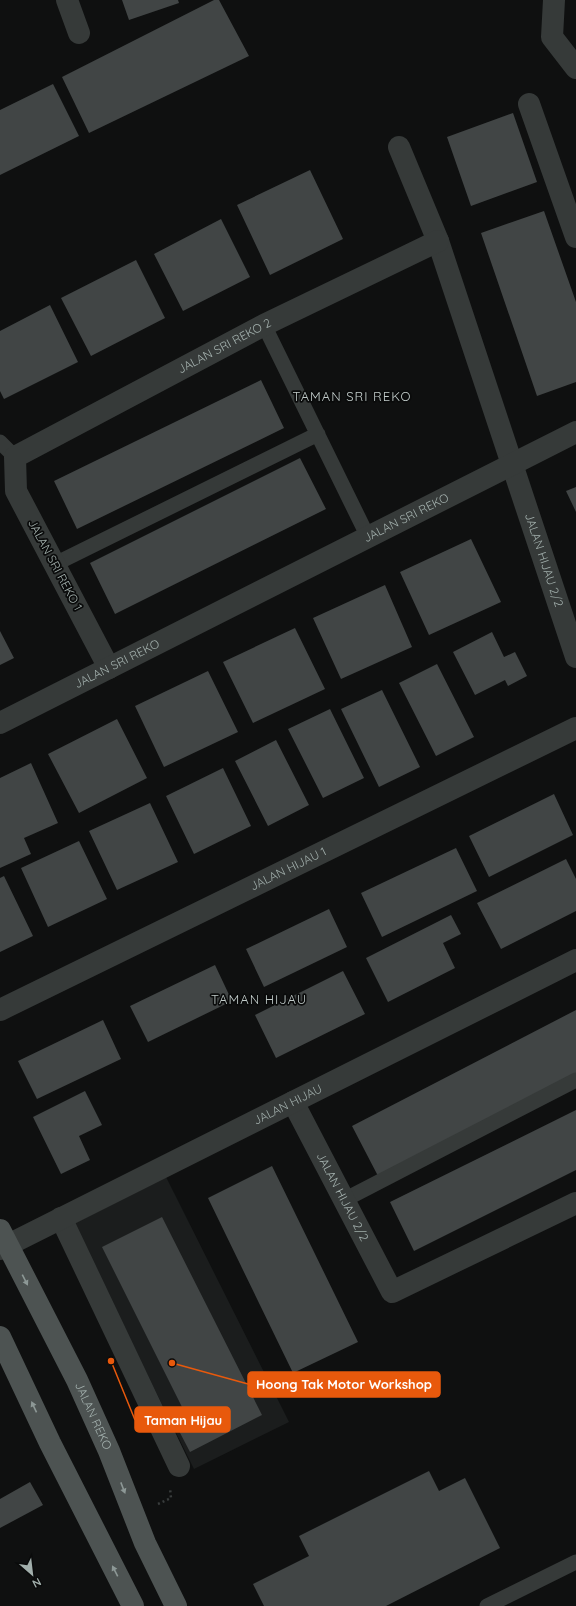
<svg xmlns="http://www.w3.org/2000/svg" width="576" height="1606" font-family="Quicksand,sans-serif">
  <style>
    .built { fill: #1b1d1d }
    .building { fill: #414545 }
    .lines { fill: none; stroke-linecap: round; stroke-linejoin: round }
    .path { stroke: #393d3d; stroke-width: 2.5; stroke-dasharray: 2 3; stroke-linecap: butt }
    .service { stroke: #363a39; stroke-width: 15 }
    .minor { stroke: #363a39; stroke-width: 22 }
    .primary { stroke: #4d5352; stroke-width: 22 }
    .oneway { fill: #8d9896 }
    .labels { text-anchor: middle; stroke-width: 3.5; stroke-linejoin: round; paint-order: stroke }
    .street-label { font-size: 12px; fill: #a2afac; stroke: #0a0b0b }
    .neighbourhood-label { font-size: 13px; letter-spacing: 1px; fill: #c2ccca; stroke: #0a0b0b }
    .leader { fill: none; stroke: #e8590c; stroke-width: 1.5 }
    .callout-dot { fill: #e8590c; stroke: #0a0b0b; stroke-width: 1.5 }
    .callout { fill: #e8590c; stroke: #e8590c; stroke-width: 1.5 }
    .callout-label { font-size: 13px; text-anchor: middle; font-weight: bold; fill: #fff }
  </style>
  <rect width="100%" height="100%" fill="#0f1010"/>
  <path class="built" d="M166,1177L289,1422L194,1469L73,1224Z"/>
  <path class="building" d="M122,0H178L179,3L129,20Z
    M214,0H219L249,56L89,133L62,77Z
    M53,84L79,136L0,175V110Z
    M513,113L537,182L471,206L447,137Z
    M310,170L343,239L270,275L237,205Z
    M544,211L576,302V382L537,396L481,233Z
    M221,219L250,277L183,311L154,254Z
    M136,260L165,318L91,356L61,298Z
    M50,305L78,362L4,399L0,391V331Z
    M261,380L284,428L77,529L54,481Z
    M300,458L326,509L115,614L90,563Z
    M576,487V512L566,491Z
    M471,539L501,602L429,635L400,572Z
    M385,585L412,647L341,679L313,618Z
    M295,628L325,689L253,723L223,662Z
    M0,631L14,658L0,665Z
    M492,632L504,657L515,652L527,676L508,686L505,680L475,695L453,652Z
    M437,664L474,737L436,756L399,683Z
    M208,671L238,732L164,767L135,706Z
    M382,690L420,767L379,787L341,709Z
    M330,709L364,778L323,798L288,729Z
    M117,719L147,778L79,813L48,754Z
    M276,740L309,805L268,826L235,761Z
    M31,763L58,823L24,838L31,854L0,868V778Z
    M223,768L251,826L194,854L166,796Z
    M554,794L573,835L489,877L469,836Z
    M150,803L178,862L117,890L89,831Z
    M79,841L107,899L48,927L21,868Z
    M456,848L477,891L382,937L361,893Z
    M566,859L576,879V911L501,949L477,903Z
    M4,876L33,936L0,952V878Z
    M329,909L347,947L264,987L246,949Z
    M451,915L461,934L443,943L455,968L388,1002L366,958Z
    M215,965L232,1001L148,1042L130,1006Z
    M343,971L365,1014L276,1058L255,1015Z
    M576,1010V1074L378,1176L352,1126Z
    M103,1020L121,1059L37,1099L18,1061Z
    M85,1091L102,1125L79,1136L90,1160L61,1174L33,1117Z
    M576,1110V1170L414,1251L390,1202Z
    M272,1166L358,1342L293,1373L208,1198Z
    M162,1217L262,1415L190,1452L178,1429L190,1423L102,1247Z
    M429,1471L439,1491L465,1478L500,1548L386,1606H264L253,1584L309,1556L299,1536Z
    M30,1482L43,1505L0,1528V1499Z"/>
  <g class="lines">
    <path class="path" d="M158,1504L171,1498L170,1488"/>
    <path class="service" d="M264,325L368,537
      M0,442L15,457
      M55,564L318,434
      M344,1200L576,1080
      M487,1606L576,1562"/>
    <g class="minor">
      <path d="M67,0L79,33"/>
      <path d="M554,0L552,37L576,68"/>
      <path d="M529,104L576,237"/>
      <path id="s1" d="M399,147L438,241L576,657"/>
      <path id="s2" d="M109,668L16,491L15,457L264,325L438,241"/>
      <path id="s3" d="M0,723L576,432"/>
      <path id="s4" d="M0,1010L576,728"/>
      <path id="s5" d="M293,1102L392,1292L576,1203"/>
      <path d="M61,1218L179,1466"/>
      <path id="s6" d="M0,1249L576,960"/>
    </g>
    <g class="primary">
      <path id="s7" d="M0,1230L77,1380L109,1451L145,1543L176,1606"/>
      <path d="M0,1337L50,1443L133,1606"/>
    </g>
  </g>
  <defs><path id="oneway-solid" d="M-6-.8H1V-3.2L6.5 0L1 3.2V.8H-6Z"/></defs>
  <g class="oneway">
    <use href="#oneway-solid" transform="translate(25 1280) rotate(63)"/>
    <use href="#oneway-solid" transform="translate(34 1407) rotate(-115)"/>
    <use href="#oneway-solid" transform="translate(123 1488) rotate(69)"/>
    <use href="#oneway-solid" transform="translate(115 1571) rotate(-117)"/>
  </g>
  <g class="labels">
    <g class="street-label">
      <text dy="4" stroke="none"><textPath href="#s2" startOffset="471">JALAN SRI REKO 2</textPath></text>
      <text dy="4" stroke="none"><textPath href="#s3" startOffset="455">JALAN SRI REKO</textPath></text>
      <text dy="4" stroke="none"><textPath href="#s1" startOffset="438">JALAN HIJAU 2/2</textPath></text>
      <text transform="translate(55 565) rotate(62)" y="4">JALAN SRI REKO 1</text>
      <text dy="4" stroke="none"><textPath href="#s3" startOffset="131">JALAN SRI REKO</textPath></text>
      <text dy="4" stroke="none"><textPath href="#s4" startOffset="321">JALAN HIJAU 1</textPath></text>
      <text dy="4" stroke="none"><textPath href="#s6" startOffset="322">JALAN HIJAU</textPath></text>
      <text dy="4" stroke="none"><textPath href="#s5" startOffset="107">JALAN HIJAU 2/2</textPath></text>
      <text dy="4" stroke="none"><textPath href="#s7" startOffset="208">JALAN REKO</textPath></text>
    </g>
    <g class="neighbourhood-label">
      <text x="352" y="401">TAMAN SRI REKO</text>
      <text x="259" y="1004">TAMAN HIJAU</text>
    </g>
  </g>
  <path class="leader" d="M172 1363L248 1384M111 1361L135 1420"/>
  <g class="callout-dot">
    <circle cx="172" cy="1363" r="4"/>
    <circle cx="111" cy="1361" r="4"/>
  </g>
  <g class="callout">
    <rect x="248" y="1372" width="192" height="25" rx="4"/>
    <rect x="135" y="1407" width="95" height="25" rx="4"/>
  </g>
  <g class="callout-label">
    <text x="344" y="1389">Hoong Tak Motor Workshop</text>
    <text x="183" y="1425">Taman Hijau</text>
  </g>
  <g transform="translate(32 1574) rotate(152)" stroke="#0a0b0b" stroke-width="3" paint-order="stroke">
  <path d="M0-3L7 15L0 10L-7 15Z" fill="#a2afac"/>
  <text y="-6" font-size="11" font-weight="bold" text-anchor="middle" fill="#a2afac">N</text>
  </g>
</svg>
